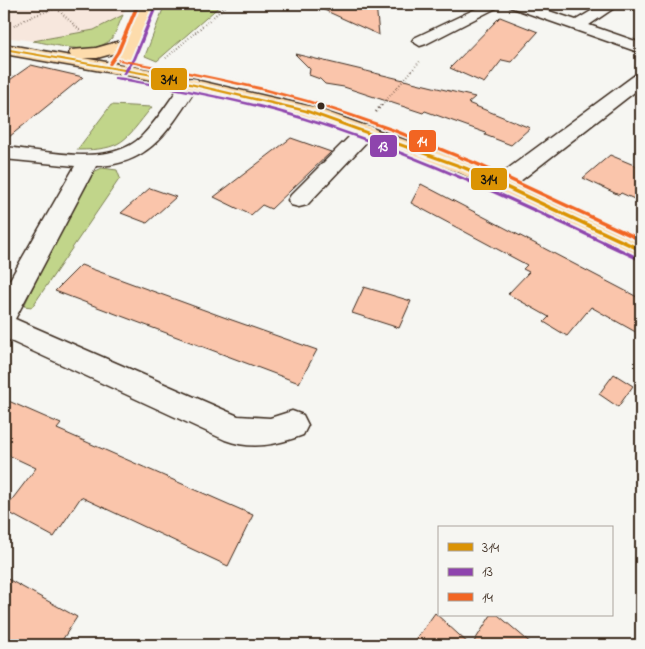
<svg xmlns="http://www.w3.org/2000/svg" width="645" height="649" font-family="'Indie Flower',sans-serif">
  <style>
    .built { fill: #f7e7dd }
    .green { fill: #c1d58a; stroke: #7e8054 }
    .building { fill: #fac5ab; stroke: #3b2a1e }
    .lines { fill: none; stroke-linecap: round; stroke-linejoin: round }
    .minor-casing { stroke: #3b2a1e; stroke-width: 3 }
    .major-casing { stroke: #3b2a1e; stroke-width: 3 }
    .path-far1 { stroke: #3b2a1e; stroke-width: 2; stroke-dasharray: 0.5 2.5; stroke-linecap: butt }
    .path { stroke: #3b2a1e; stroke-width: 2.5; stroke-dasharray: 1 3; stroke-linecap: butt }
    .minor { fill: #f6f6f2; fill-rule: evenodd }
    .major { fill: #fddcac; fill-rule: evenodd }
    .bus-1-casing { stroke: #f6f6f2; stroke-width: 4 }
    .bus-2-casing { stroke: #f6f6f2; stroke-width: 4 }
    .bus-3-casing { stroke: #f6f6f2; stroke-width: 4 }
    .bus-1 { fill: #db9304; fill-rule: evenodd }
    .bus-2 { fill: #8e44ad; fill-rule: evenodd }
    .bus-3 { fill: #f26522; fill-rule: evenodd }
    .bus-dot { fill: #3b2a1e; stroke: #f6f6f2; stroke-width: 2 }
    .line-badge { stroke: #f6f6f2; stroke-width: 2 }
    .badge-label { font-size: 14px; text-anchor: middle; font-weight: bold; fill: #fff }
    .pale-badge-label { font-size: 14px; text-anchor: middle; font-weight: bold; fill: #111 }
  </style>
  <rect width="100%" height="100%" fill="#f6f6f2"/>
  <filter id="ink" filterUnits="userSpaceOnUse"><feTurbulence type="fractalNoise" baseFrequency=".02" numOctaves="2"/><feDisplacementMap in="SourceGraphic" scale="10" xChannelSelector="R" yChannelSelector="G"/><feConvolveMatrix kernelMatrix="1 2 1 2 8 2 1 2 1" color-interpolation-filters="sRGB"/></filter>
  <g filter="url(#ink)">
    <path class="built" d="M4,4H128L123,15L94,30L33,41L4,37Z"/>
    <path class="green" d="M165,4H222L157,61L145,56Z
      M123,15C119,23 116,34 110,40C92,57 54,44 33,41L94,30Z
      M111,105L152,107C124,141 124,150 77,150Z
      M102,168L117,170L120,178L32,307L24,306L87,175Z"/>
    <path class="building" d="M311,4H376L379,35Z
      M500,17L538,32L511,62L502,60L484,83L450,68Z
      M295,54L475,97L468,103L530,128L511,145L485,135L486,133L425,111L423,113L344,87L325,84L320,79L309,75L310,69Z
      M31,65L83,77L4,141V84Z
      M291,138L331,152L271,209L262,205L251,215L214,197Z
      M610,155L641,168V202L621,193L619,195L583,178Z
      M421,184L641,299V335L591,307L567,336L544,322L549,317L508,294L529,272L523,269L527,265L411,203Z
      M150,188L176,197L147,223L121,213Z
      M81,265L229,319L317,350L299,383L55,291Z
      M364,287L411,301L399,328L352,313Z
      M614,374L633,386L618,407L599,394Z
      M4,399L61,424L57,429L253,515L228,566L81,497L54,537L4,510L36,468L4,453Z
      M4,577L77,617L59,645H4Z
      M435,613L470,645H412Z
      M491,615H498L533,645H472Z"/>
    <g class="lines">
      <g class="minor-casing">
        <path id="minor" d="M486,4H504L426,44L420,46L412,41L414,38Z
          M508,4H528L576,20L603,4H620L589,25L641,43V53L510,7Z
          M641,74V87L510,189L502,191L494,189L491,184L494,179L635,75Z
          M191,78L197,79L200,83C171,125 153,165 96,166L15,319L238,416L270,418L292,411L303,415L308,425L303,435C277,445 252,450 225,440L4,338V290L75,166L4,159V147C43,150 109,168 141,137C157,121 171,98 185,79Z
          M366,125L373,127L376,131L373,135L307,205L299,207L291,205L288,200L291,195L359,127Z"/>
      </g>
      <g class="major-casing">
        <path id="major" d="M140,4H154L130,63H118L116,59L119,52L97,58H83L147,69L313,107L472,164L641,240V258L458,172L300,115L147,79L4,54V44L71,56L69,53L71,50L96,48L124,40Z"/>
      </g>
      <path class="path-far1" d="M55,7L83,33
        M14,26C42,9 71,4 104,4
        M166,58L228,4
        M382,105L421,60"/>
      <path class="path" d="M376,112L383,103"/>
      <use href="#minor" class="minor"/>
      <use href="#major" class="major"/>
      <g class="bus-1-casing">
        <path id="bus-1" d="M4,48L147,73L308,110L467,167L641,248V252L463,169L305,112L147,75L4,50Z"/>
      </g>
      <g class="bus-2-casing">
        <path id="bus-2" d="M154,6L157,7L136,59L125,75H123L122,74L132,59Z
          M114,77C123,77 134,80 144,82C162,85 181,88 199,92C235,99 271,107 306,118C421,154 530,206 639,257L640,258L637,260L635,259C527,208 418,156 304,120C242,101 178,90 115,79H114Z"/>
      </g>
      <g class="bus-3-casing">
        <path id="bus-3" d="M136,4H140L120,52L111,65H109L108,64L116,52Z
          M118,59L190,72L260,87L308,100L352,114L395,129L479,163L641,238V242L475,165L391,131L349,116L306,102L260,90L213,79L119,61L117,60Z"/>
      </g>
      <use href="#bus-1" class="bus-1"/>
      <use href="#bus-2" class="bus-2"/>
      <use href="#bus-3" class="bus-3"/>
    </g>
  </g>
  <circle class="bus-dot" cx="321" cy="106" r="4.5"/>
  <g class="line-badge">
    <rect x="150" y="67" width="38" height="24" rx="5" fill="#db9304"/>
    <rect x="408" y="129" width="29" height="24" rx="5" fill="#f26522"/>
    <rect x="369" y="134" width="29" height="24" rx="5" fill="#8e44ad"/>
    <rect x="470" y="167" width="38" height="24" rx="5" fill="#db9304"/>
  </g>
  <g class="badge-label">
    <text x="422" y="146">14</text>
    <text x="383" y="151">13</text>
  </g>
  <g class="pale-badge-label">
    <text x="169" y="84">314</text>
    <text x="489" y="184">314</text>
  </g>
  <rect width="645" height="649" fill="none" stroke="#f6f6f2" stroke-width="20"/>
  <rect x="10" y="10" width="625" height="629" fill="none" stroke="#3b2a1e" stroke-width="2" filter="url(#ink)"/>
  <rect x="438" y="526" width="175" height="90" fill="#f6f6f2" stroke="#aba49d"/>
  <rect x="448" y="543" width="25" height="8" fill="#db9304" stroke="#aba49d"/>
  <text x="482" y="552" font-size="15" fill="#3b2a1e">314</text>
  <rect x="448" y="568" width="25" height="8" fill="#8e44ad" stroke="#aba49d"/>
  <text x="482" y="576" font-size="15" fill="#3b2a1e">13</text>
  <rect x="448" y="593" width="25" height="8" fill="#f26522" stroke="#aba49d"/>
  <text x="482" y="602" font-size="15" fill="#3b2a1e">14</text>
</svg>
